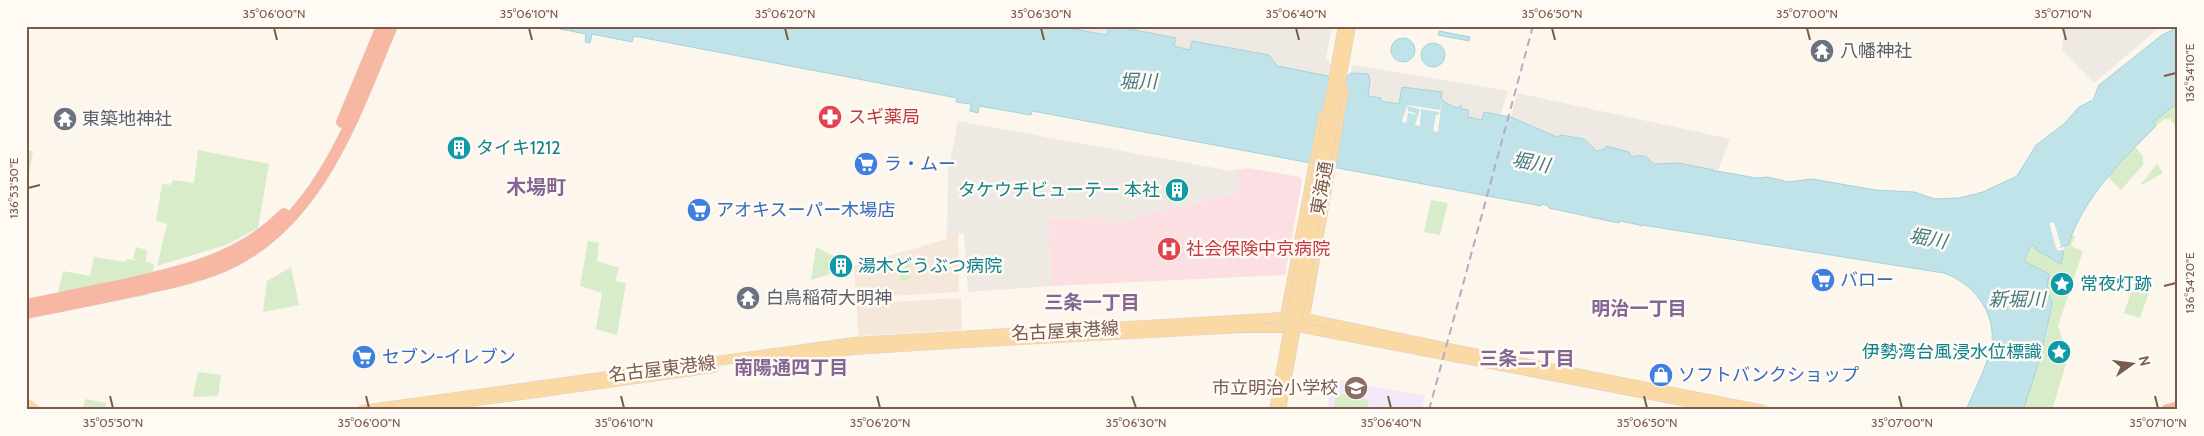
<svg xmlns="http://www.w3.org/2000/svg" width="2204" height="436" font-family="Cabin,'Noto Sans JP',sans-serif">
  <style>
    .residential { fill: #f5e8da }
    .industrial { fill: #efe9e4 }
    .education { fill: #f3e8fa }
    .medical { fill: #fbdfe3 }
    .green { fill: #d8ecc9 }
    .water { fill: #bfe3e8; stroke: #a5d3da }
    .pier { fill: #fdf6ec }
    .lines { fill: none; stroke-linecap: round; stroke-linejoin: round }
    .major-casing { stroke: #dad1cd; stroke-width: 10 }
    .highway-casing { stroke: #dad1cd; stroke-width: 12 }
    .major { stroke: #fbd9a5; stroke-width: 9 }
    .highway { stroke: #f7b7a3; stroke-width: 11 }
    .rail { stroke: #b9a8c9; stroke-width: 2; stroke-dasharray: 8 5; stroke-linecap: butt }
    .major-bridge-casing { stroke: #dad1cd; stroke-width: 10; stroke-linecap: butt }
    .major-bridge { stroke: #fbd9a5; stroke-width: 9 }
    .ticks { fill: none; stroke: #7a5c4d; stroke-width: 2 }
    .labels { text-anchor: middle; stroke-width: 5; stroke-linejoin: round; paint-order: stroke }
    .worship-label { font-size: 18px; fill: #5b616d; stroke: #fffaf3; text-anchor: start }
    .health-label { font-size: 18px; fill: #be3a42; stroke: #fffaf3; text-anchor: start }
    .culture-label { font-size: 18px; fill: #0d838f; stroke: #fffaf3; text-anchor: start }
    .shop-label { font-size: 18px; fill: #366cbe; stroke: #fffaf3; text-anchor: start }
    .street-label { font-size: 18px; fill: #7a5c4d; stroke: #fffaf3 }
    .education-label { font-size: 18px; fill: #785e54; stroke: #fffaf3; text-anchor: end }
    .water-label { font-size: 19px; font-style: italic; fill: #437c86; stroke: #fffaf3 }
    .neighbourhood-label { font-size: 19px; font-weight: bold; fill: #846695; stroke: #fffaf3 }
    .quarter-label { font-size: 20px; font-weight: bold; fill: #846695; stroke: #fffaf3 }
    .neatline { fill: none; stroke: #7a5c4d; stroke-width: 2 }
    .ticks-label { font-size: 12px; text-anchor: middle; fill: #7a5c4d }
  </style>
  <rect width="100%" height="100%" fill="#fdf6ec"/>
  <path class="residential" d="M958,233L959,292L856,298L854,266L947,239V234Z
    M958,298L961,299L962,329L961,330L860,336L858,334L857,307L859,304Z"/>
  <path class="industrial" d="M1058,26H1110L1106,35Z
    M1114,26H1332L1326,57L1331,65L1329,76L1277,66L1269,55L1192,41L1190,50L1174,46L1175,38Z
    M2065,26H2161L2094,83L2062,50Z
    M1352,65L1508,91L1500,116L1484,112L1482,120L1468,117L1459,107H1453L1446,103L1441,98L1442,93L1399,104L1368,96L1370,80L1351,73Z
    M1517,93L1564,103L1730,139L1717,173L1666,163L1654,164L1651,160L1640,155L1632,157L1606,146V149L1597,151L1591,144L1576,137L1561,135L1557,137L1511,117Z
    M958,121L1231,171L1236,170L1242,193L1154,212L1125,221L1109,223L1098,217L1048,220L1051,286L968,292L964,233L947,234L948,172Z"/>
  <path class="education" d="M1332,379H1334L1425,396L1421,410H1327Z"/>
  <path class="medical" d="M1249,168L1300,177L1302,181L1285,275L1051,286L1048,220L1098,217L1109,223L1125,221L1154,212L1241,193L1236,170Z"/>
  <path class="green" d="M2178,103V128L2170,119H2165L2156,126L2153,122Z
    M2135,147L2143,156V165L2121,190L2107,176Z
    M26,150L33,151L26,191Z
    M198,150L269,164L258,228L226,245L157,266L167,224L156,221L162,184L170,185L173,180L194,183Z
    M2157,164L2163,173L2142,185L2141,184Z
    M1431,200L1448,203L1440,235L1424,232Z
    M2071,235L2075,236L2071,246L2083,251L2058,326L2068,357L2052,410H2023C2034,376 2058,321 2047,286C2044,278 2031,268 2024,261L2032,245L2061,264L2064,247L2068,245Z
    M588,241L599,243L597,261L619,268L615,281L626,283L617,335L596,329L602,293L580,286Z
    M136,247L147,250L146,262L154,264L148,295L96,305L57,298L63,271L90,276L94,257L126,262L127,259L143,262L133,259Z
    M816,247L836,257L837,272L811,280Z
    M899,262H909L911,278H908V280L900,281Z
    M291,267L299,305L263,312L267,281Z
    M2139,276L2153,281L2140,318L2124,313L2136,277Z
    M198,372L221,375L218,396L193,397Z
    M1336,393L1369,400L1367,410H1333Z
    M85,399L106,403L105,410H83Z"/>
  <path class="water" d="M560,26H1058L1106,35L1110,26H1114L1176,38L1174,46L1190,50L1192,41L1269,55L1277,66L1343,79L1351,73L1368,74L1370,80L1368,96L1381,98V101L1399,104L1402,87L1442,92L1441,98L1446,103L1457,108L1461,105V109L1468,110V117L1482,120L1484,112L1511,117L1557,137L1561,135L1584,139L1597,151L1605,149L1606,146L1629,152L1632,157C1644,154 1646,156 1654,164L1678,163L1714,170V172L1717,171L1756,178L1768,177L1788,182L1812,179L1875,190L1914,192L1935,199L1959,198L1983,192L2017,176L2036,145L2064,124L2079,107L2093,100L2099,85L2162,35L2178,27V103L2153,122L2156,126C2120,162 2085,196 2068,245L2059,248L2054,222L2049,223L2058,251L2064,250L2061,264L2035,249L2036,247L2031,245L2024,261L2049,274L2047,288L2052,304L2041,356L2023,410H1966C1974,391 1984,372 1990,352C2000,318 1976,284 1944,273L1642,225L1640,227V225L1620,221L1619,223L1609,221L1549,208V206L1542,204L1541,206L1032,111L1031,115L979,106L978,113L970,111L971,104L956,102L957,98L634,36L632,42L592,34L590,43L585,42L586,34L560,29Z
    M1439,31L1470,37L1469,41L1438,35Z
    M1391 50a12 12 0 1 1 24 0a12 12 0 1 1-24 0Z
    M1421 55a12 12 0 1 1 24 0a12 12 0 1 1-24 0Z"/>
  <path class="pier" d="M1442,98L1438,132L1433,131L1436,115H1439V112L1421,109L1420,126L1415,125L1420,109L1407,106L1408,111L1416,113L1415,114L1408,113L1406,123L1402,122L1407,105L1440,110Z
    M2054,222L2061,246L2059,248L2064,247V250L2058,251L2056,248L2049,223Z"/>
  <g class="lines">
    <g class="major-casing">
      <path id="major" d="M1284,321L1323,115
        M1304,323L1344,90L1341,80
        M761,362L855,350L947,344L1242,328H1303L1729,410
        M26,403L36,410
        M362,410L854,342L1284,317L1305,318L1453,349L1764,410
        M414,410L714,368"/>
    </g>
    <g class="highway-casing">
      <path id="highway" d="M342,122L382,26
        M26,305C60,298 93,291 127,284C185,271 241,258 284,214
        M26,313C63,306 101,298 138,290C166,284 195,278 222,267C319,225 354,116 392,26
        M2167,410L2178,407"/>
    </g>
    <use href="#major" class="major"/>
    <use href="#highway" class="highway"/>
    <path class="rail" d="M1429,410L1533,26"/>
    <g class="major-bridge-casing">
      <path id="major-bridge" d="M1274,410L1343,26
        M1281,410L1351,26"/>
    </g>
    <use href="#major-bridge" class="major-bridge"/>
  </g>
  <path class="ticks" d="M274,28L277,40M529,28L532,40M785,28L788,40M1041,28L1044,40M1296,28L1299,40M1552,28L1555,40M1807,28L1810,40M2063,28L2066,40M2164,76L2176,73M28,188L40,185M2164,286L2176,283M110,396L113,408M366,396L369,408M621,396L624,408M877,396L880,408M1132,396L1136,408M1388,396L1391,408M1644,396L1647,408M1899,396L1902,408M2155,396L2158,408"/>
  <defs>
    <g id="temple-disc" transform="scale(1.25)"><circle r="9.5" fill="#6b7280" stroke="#fffaf3"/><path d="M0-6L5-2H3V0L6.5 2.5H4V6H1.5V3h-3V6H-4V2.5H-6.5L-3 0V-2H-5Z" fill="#fff"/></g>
    <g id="pharmacy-disc" transform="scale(1.25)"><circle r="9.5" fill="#e0444e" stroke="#fffaf3"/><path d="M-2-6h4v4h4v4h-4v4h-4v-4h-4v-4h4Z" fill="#fff"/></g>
    <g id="building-disc" transform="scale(1.25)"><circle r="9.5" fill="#0f9aa8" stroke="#fffaf3"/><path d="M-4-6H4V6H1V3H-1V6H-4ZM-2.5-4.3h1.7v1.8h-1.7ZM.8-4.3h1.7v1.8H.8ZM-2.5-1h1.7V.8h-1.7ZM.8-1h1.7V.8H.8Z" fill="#fff"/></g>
    <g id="supermarket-disc" transform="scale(1.25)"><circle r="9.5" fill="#3f7fe0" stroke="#fffaf3"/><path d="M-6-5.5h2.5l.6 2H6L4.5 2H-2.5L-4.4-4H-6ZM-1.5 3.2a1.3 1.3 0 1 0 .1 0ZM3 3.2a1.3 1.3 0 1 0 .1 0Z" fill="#fff"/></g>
    <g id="hospital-disc" transform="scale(1.25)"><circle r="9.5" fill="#e0444e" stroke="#fffaf3"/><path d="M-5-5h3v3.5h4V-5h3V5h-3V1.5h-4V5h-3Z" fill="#fff"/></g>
    <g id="sight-disc" transform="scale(1.25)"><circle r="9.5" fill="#0f9aa8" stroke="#fffaf3"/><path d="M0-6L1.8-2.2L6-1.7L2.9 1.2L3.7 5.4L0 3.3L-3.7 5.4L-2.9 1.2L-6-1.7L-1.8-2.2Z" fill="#fff"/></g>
    <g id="shop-disc" transform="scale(1.25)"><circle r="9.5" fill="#3f7fe0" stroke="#fffaf3"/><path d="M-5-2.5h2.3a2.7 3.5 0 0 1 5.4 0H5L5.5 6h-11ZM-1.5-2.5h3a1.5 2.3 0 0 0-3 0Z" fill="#fff"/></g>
    <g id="school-disc" transform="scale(1.25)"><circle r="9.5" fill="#8d6e63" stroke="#fffaf3"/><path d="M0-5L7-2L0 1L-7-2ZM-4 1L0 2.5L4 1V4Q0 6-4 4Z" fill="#fff"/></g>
  </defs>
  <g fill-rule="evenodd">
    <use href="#temple-disc" x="1822" y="51"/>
    <use href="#pharmacy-disc" x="830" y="117"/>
    <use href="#temple-disc" x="65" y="119"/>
    <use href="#building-disc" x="459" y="148"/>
    <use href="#supermarket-disc" x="866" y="164"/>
    <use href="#building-disc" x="1177" y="190"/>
    <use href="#supermarket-disc" x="699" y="210"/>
    <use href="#hospital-disc" x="1169" y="249"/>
    <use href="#building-disc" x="841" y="266"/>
    <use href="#supermarket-disc" x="1823" y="280"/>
    <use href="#sight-disc" x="2062" y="284"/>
    <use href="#temple-disc" x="748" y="298"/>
    <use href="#sight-disc" x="2059" y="352"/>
    <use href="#supermarket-disc" x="364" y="357"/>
    <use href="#shop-disc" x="1661" y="375"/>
    <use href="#school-disc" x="1356" y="388"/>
  </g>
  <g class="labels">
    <g class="worship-label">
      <text x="1840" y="57">八幡神社</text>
      <text x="82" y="125">東築地神社</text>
      <text x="766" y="304">白鳥稲荷大明神</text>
    </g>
    <g class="health-label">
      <text x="848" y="123">スギ薬局</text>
      <text x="1186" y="255">社会保険中京病院</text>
    </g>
    <g class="culture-label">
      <text x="476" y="154">タイキ1212</text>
      <text x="1160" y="196" text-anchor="end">タケウチビューテー 本社</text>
      <text x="858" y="272">湯木どうぶつ病院</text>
      <text x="2080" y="290">常夜灯跡</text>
      <text x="2042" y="358" text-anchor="end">伊勢湾台風浸水位標識</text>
    </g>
    <g class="shop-label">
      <text x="884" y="170">ラ・ムー</text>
      <text x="716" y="216">アオキスーパー木場店</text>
      <text x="1840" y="286">バロー</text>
      <text x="382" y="363">セブン-イレブン</text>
      <text x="1678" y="381">ソフトバンクショップ</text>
    </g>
    <g class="street-label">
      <text transform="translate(1322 188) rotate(-80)" y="6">東海通</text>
      <text transform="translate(1065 331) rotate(-3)" y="6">名古屋東港線</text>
      <text transform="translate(662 369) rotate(-7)" y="6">名古屋東港線</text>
    </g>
    <g class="education-label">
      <text x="1338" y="394">市立明治小学校</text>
    </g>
    <g class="water-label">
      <text x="1138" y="88">堀川</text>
      <text transform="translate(1531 162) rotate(10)" y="7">堀川</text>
      <text transform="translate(1928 238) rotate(11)" y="7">堀川</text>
      <text x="2017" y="306">新堀川</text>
    </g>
    <g class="neighbourhood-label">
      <text x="1092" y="309">三条一丁目</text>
      <text x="1639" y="315">明治一丁目</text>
      <text x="1527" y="365">三条二丁目</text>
      <text x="791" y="374">南陽通四丁目</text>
    </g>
    <g class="quarter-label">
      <text x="536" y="194">木場町</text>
    </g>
  </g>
  <rect width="2204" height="436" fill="none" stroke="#fffaf3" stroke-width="55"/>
  <g transform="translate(2132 364) rotate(76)" stroke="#fffaf3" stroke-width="4" paint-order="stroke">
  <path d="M0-4L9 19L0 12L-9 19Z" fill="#7a5c4d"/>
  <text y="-8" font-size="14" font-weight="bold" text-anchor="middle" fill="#7a5c4d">N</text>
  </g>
  <rect x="28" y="28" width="2148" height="380" class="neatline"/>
  <g class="ticks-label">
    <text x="274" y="18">35°06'00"N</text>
    <text x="529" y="18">35°06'10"N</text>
    <text x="785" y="18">35°06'20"N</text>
    <text x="1041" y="18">35°06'30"N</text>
    <text x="1296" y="18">35°06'40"N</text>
    <text x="1552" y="18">35°06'50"N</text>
    <text x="1807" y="18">35°07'00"N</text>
    <text x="2063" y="18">35°07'10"N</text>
    <text transform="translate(2190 73) rotate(-90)" y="4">136°54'10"E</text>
    <text transform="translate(14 188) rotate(-90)" y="4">136°53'50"E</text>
    <text transform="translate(2190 283) rotate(-90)" y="4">136°54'20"E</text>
    <text x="113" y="427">35°05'50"N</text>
    <text x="369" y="427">35°06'00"N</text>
    <text x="624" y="427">35°06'10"N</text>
    <text x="880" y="427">35°06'20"N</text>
    <text x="1136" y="427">35°06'30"N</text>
    <text x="1391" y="427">35°06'40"N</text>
    <text x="1647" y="427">35°06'50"N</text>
    <text x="1902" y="427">35°07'00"N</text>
    <text x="2158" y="427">35°07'10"N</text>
  </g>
</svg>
